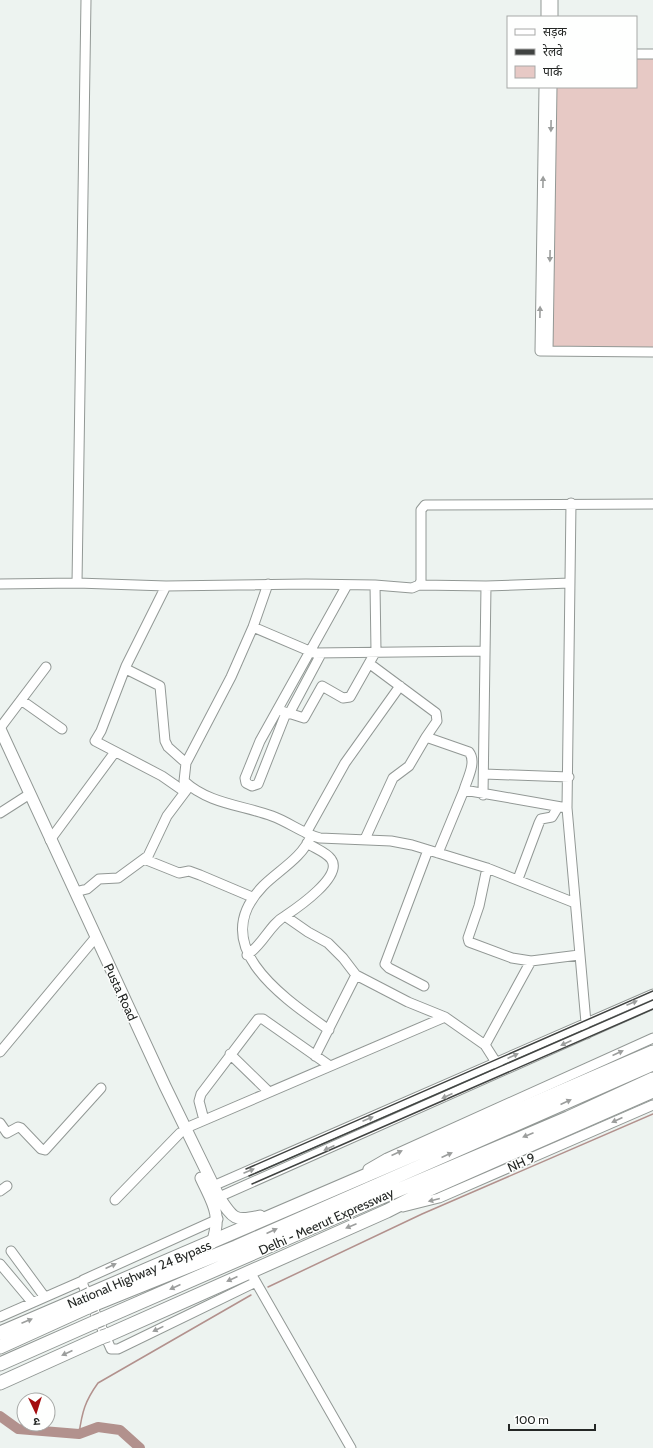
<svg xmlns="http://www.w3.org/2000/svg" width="653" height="1448" font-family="Cabin,'Noto Sans Devanagari',sans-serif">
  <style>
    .green { fill: #e7c9c5 }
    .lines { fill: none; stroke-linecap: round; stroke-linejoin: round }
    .stream { stroke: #b2918d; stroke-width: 1.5 }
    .river { stroke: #b2918d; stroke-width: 10 }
    .minor-casing { stroke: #929895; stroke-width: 11 }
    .major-casing { stroke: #929895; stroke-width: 13 }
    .highway-casing { stroke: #929895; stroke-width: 15 }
    .minor { stroke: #fff; stroke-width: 9 }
    .major { stroke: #fff; stroke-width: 11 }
    .highway { stroke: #fff; stroke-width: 13 }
    .rail { stroke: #404341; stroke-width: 1.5 }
    .highway-bridge-casing { stroke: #929895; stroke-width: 15; stroke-linecap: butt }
    .highway-bridge { stroke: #fff; stroke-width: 13 }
    .oneway { fill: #9c9e9d }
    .labels { text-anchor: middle; stroke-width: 3; stroke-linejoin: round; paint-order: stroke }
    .street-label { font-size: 13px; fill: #242725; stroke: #fefffe }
  </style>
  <rect width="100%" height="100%" fill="#edf3f0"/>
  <path class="green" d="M636,54H653V352L540,351L551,87H636Z"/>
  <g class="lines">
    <path class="stream" d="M268,1287L422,1214L653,1114
      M79,1434C82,1412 85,1401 98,1383L251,1295"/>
    <path class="river" d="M0,1416L18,1429L79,1434L98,1427L120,1430L140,1448"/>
    <g class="minor-casing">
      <path id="minor" d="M546,17V0
        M553,17V0
        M636,54H653
        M544,87L540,351L653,352
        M548,351L552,87
        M571,503L567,808L587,1034
        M77,583L86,0
        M0,584L77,583L166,586L306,584L375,585L412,588L419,585L421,581V510L425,505L653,504
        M268,584L253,627L231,677L186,763L184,781C209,804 242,805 272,816C289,822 303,834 320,838L391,841L412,845L487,868L575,903
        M419,585L486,586L570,583
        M166,586L126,666V669L160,686L165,741L168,747L186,763
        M253,627L314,653L485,651
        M370,664L436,713L437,721L426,737L469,752C477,762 467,779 464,790L567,808
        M126,666L101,731L95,741L162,776L185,792
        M21,700L62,729
        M282,711L304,718L322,686L343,698L350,697L376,651L375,585
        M286,713L258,784L252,786L246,783L245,778L260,741L347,585
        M289,714L321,654
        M0,728L46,667
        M484,774L569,777
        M483,795L486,586
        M0,813L25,797
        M306,833L345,763L400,686
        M311,836C302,858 279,870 263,886C205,946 284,998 329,1030
        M365,839L393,778L409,766L426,737
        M50,840L115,752
        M438,853L464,790
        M144,859L179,873L189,871L200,875L252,897
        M487,868L479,906L468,938L469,942L512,958L531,961L579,955
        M518,879L539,823L541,819L552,817L558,807
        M75,892L87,889L99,879L118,878L148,856L167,816L188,788
        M285,916C297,908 344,876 331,859C326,852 314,848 307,843
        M247,955C263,945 270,924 285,916L308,932L328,943L343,958L356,975
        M424,986L389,968L385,964L428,850
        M485,1045L531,961
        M0,1052L96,937
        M230,1054L269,1092
        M315,1056L356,975L408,1002L445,1017L485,1045L499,1067
        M204,1120L199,1101L201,1094L258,1019H263L330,1066
        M0,1123L7,1133L18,1127L21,1128L41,1149L45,1150L101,1088
        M186,1128L445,1017
        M368,1169L387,1158L653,1038
        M213,1186L653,994
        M0,1191L7,1186
        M219,1197L653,1004
        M115,1200L180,1133
        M403,1207L439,1198L653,1105
        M218,1219L83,1280V1285L111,1349H118L256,1282
        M11,1251L44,1296
        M0,1264L32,1302
        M253,1277L351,1448
        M0,1317L82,1281"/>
    </g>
    <g class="major-casing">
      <path id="major" d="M0,729L165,1086L219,1197C233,1219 235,1222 260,1216
        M201,1178C213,1204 222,1214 212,1243"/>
    </g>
    <g class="highway-casing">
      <path id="highway" d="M90,1294L653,1052
        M95,1304L236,1247L653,1064
        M102,1319L377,1199L568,1118L653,1079
        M0,1333L84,1297
        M108,1335L387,1211L432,1188L653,1091
        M0,1347L88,1307
        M0,1364L95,1322
        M0,1383L102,1337"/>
    </g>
    <use href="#minor" class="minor"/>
    <use href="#major" class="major"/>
    <use href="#highway" class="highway"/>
    <path class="rail" d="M246,1169L653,991
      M249,1176L653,1000
      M252,1184L653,1009"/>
    <g class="highway-bridge-casing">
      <path id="highway-bridge" d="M84,1297L90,1294
        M88,1307L95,1304
        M95,1322L102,1319
        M102,1337L108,1335"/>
    </g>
    <use href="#highway-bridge" class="highway-bridge"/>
  </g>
  <defs><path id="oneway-solid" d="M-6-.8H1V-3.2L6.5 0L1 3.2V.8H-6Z"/></defs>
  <g class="oneway">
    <use href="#oneway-solid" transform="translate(551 126) rotate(91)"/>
    <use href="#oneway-solid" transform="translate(543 182) rotate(-89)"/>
    <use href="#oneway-solid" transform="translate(550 256) rotate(91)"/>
    <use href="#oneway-solid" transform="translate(540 312) rotate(-89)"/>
    <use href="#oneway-solid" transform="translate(632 1003) rotate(-23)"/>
    <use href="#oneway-solid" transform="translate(566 1043) rotate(156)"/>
    <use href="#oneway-solid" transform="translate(618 1053) rotate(-24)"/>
    <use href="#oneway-solid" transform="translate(513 1056) rotate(-24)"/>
    <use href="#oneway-solid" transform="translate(447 1096) rotate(156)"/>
    <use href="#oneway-solid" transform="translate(566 1102) rotate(-24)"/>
    <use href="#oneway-solid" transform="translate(368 1119) rotate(-23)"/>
    <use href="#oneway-solid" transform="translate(617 1120) rotate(156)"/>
    <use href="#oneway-solid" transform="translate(528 1135) rotate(157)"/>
    <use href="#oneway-solid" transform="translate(329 1148) rotate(156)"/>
    <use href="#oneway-solid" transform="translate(397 1153) rotate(-24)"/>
    <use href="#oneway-solid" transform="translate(447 1155) rotate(-24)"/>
    <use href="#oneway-solid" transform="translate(249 1171) rotate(-23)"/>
    <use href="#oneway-solid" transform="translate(434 1200) rotate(166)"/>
    <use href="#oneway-solid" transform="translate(351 1226) rotate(157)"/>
    <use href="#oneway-solid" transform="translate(272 1231) rotate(-24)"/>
    <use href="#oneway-solid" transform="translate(111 1266) rotate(-24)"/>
    <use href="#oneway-solid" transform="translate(232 1279) rotate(156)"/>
    <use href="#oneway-solid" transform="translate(175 1287) rotate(156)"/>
    <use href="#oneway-solid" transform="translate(27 1321) rotate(-23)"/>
    <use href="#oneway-solid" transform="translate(158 1329) rotate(154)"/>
    <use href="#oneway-solid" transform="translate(67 1353) rotate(156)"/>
  </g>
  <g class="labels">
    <g class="street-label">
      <text transform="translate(121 992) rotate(65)" y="5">Pusta Road</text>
      <text transform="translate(521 1162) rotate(-24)" y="5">NH 9</text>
      <text transform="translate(326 1221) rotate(-24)" y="5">Delhi - Meerut Expressway</text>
      <text transform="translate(139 1274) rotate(-23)" y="5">National Highway 24 Bypass</text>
    </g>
  </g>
  <rect x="507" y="16" width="130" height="72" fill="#fefffe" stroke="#a7a9a7"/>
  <rect x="515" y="29" width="20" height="6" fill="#ffffff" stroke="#a7a9a7"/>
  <text x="543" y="36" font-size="12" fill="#242725">सड़क</text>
  <rect x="515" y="49" width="20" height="6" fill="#404341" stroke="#a7a9a7"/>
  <text x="543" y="56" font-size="12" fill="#242725">रेलवे</text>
  <rect x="515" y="66" width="20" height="12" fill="#e7c9c5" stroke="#a7a9a7"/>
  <text x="543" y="76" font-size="12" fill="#242725">पार्क</text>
  <g transform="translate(36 1412) rotate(176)"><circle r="19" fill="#fefffe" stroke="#a7a9a7"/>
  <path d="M0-3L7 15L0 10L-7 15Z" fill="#a40c0f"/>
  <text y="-6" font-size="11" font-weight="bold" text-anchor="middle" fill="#242725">उ</text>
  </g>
  <path d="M509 1424v6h86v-6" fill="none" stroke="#242725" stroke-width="2"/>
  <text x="515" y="1424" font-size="12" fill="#242725" stroke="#fefffe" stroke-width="3" paint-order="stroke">100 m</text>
</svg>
